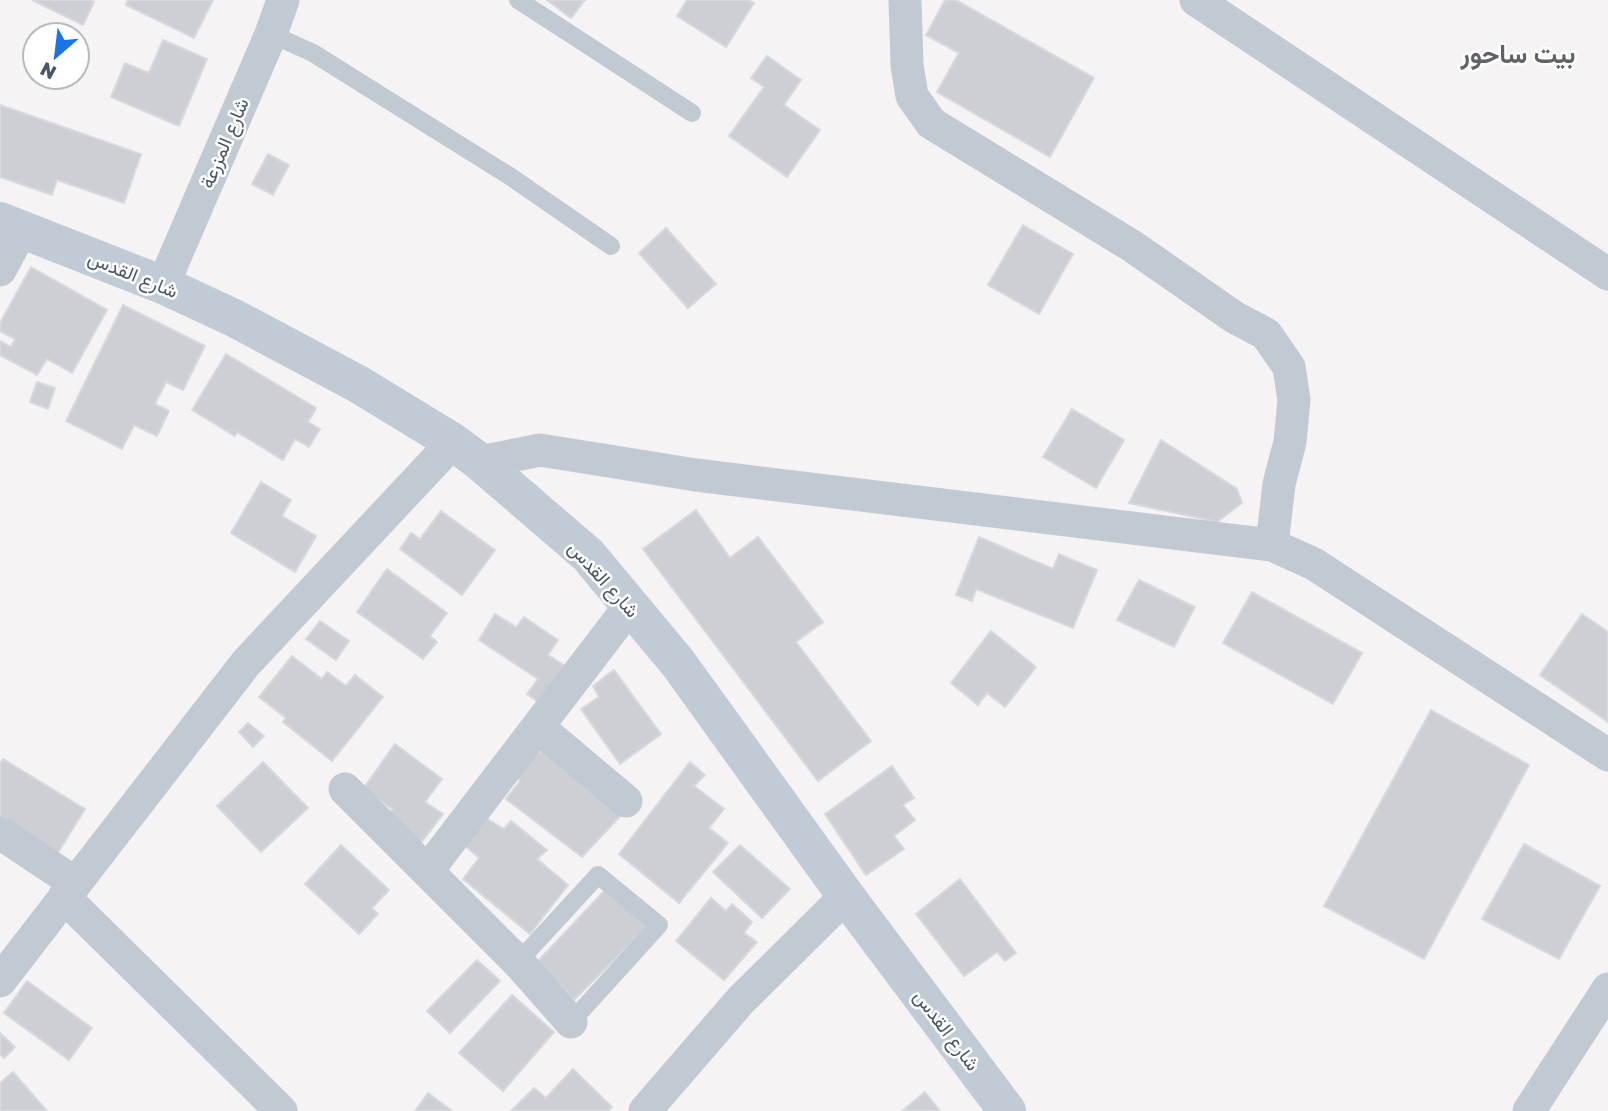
<svg xmlns="http://www.w3.org/2000/svg" width="1608" height="1111" font-family="'Golos Text',Vazirmatn,sans-serif">
  <style>
    .building { fill: #cdcfd5; stroke: #d7d9de; stroke-width: 2 }
    .lines { fill: none; stroke-linecap: round; stroke-linejoin: round }
    .lane { stroke: #c1cad2; stroke-width: 18 }
    .street { stroke: #c1cad2; stroke-width: 33 }
    .secondary { stroke: #c1cbd6; stroke-width: 38 }
    .labels { text-anchor: middle; stroke-width: 5; stroke-linejoin: round; paint-order: stroke }
    .street-label { font-size: 19px; fill: #4a5661; stroke: #fff }
    .district-label { font-size: 26px; font-weight: bold; fill: #5f6368; stroke: #fff }
  </style>
  <rect width="100%" height="100%" fill="#f5f3f3"/>
  <path class="building" d="M32,0H91L94,2L83,25Z
    M128,0H213L194,38L126,5Z
    M547,0H585L571,18Z
    M687,0H748L754,3L726,47L677,16Z
    M945,0H956L1094,78L1050,157L937,92L959,53L926,35Z
    M163,40L207,59L179,126L111,97L125,63L149,73Z
    M767,56L801,80L784,105L820,130L787,177L729,136L764,87L751,78Z
    M0,105L141,154L124,203L57,180L52,195L0,177Z
    M268,154L289,165L273,195L252,184Z
    M1023,225L1073,254L1039,314L988,285Z
    M666,228L716,284L688,308L639,253Z
    M31,267L107,310L72,373L47,359L37,375L0,355V341L11,347L15,339L0,331V323Z
    M123,305L205,346L183,390L166,382L155,404L169,411L157,436L134,425L122,449L66,421Z
    M226,354L316,408L308,422L320,429L309,447L295,439L283,460L237,432L235,436L192,410Z
    M37,382L55,388L48,409L30,402Z
    M1072,409L1124,440L1096,488L1043,457Z
    M1161,440L1237,489L1242,503L1217,522L1129,503Z
    M261,482L291,500L282,516L316,536L295,572L231,533Z
    M696,510L730,558L758,537L823,622L796,642L871,741L818,781L643,549Z
    M441,511L495,550L462,595L400,549L411,533L420,539Z
    M979,537L1053,569L1059,554L1097,570L1073,628L976,589L972,601L956,595Z
    M387,569L447,613L430,636L437,642L423,659L357,612Z
    M1139,580L1195,607L1174,647L1117,620Z
    M1252,592L1362,653L1333,704L1223,643Z
    M495,614L516,627L524,617L558,640L548,655L570,669L545,707L527,694L538,679L479,640Z
    M1582,614L1608,632V722L1540,675Z
    M320,621L349,641L336,660L306,639Z
    M991,631L1036,667L1005,707L987,693L978,705L951,683Z
    M292,656L322,679L327,672L346,686L355,675L383,697L332,761L283,722L286,718L259,697Z
    M614,670L661,734L620,764L581,709L599,697L593,686Z
    M1431,710L1529,765L1424,959L1324,906Z
    M248,723L264,736L253,747L239,732Z
    M395,744L442,779L425,802L443,814L420,844L387,818L392,809L363,789Z
    M546,751L623,813L582,857L506,799L520,781L517,774L533,754Z
    M3,759L85,809L56,856L0,822V764Z
    M263,762L308,808L261,852L217,806Z
    M690,762L705,775L694,786L724,809L709,828L728,843L679,903L619,854Z
    M892,766L914,798L903,805L915,820L894,836L904,849L866,875L825,814Z
    M486,818L504,829L511,821L547,850L537,859L568,885L530,934L463,879L479,858L464,845Z
    M1524,844L1600,886L1559,959L1482,919Z
    M341,845L389,890L372,908L378,914L359,934L305,884Z
    M740,845L790,889L762,918L713,872Z
    M960,879L1016,953L1005,961L997,952L964,976L916,914Z
    M605,890L649,925L574,1000L537,962Z
    M711,898L726,911L732,904L752,922L744,933L757,942L724,980L676,941Z
    M477,960L500,981L450,1033L427,1011Z
    M27,981L92,1028L69,1060L4,1013Z
    M512,995L554,1032L503,1091L459,1053Z
    M0,1033L15,1047L4,1058L0,1054Z
    M573,1069L612,1107L608,1111H511L534,1088L546,1098Z
    M13,1072L47,1111H0V1083Z
    M925,1092L940,1111H902Z
    M428,1093L452,1111H415Z"/>
  <g class="lines">
    <path class="lane" d="M518,0L692,113
      M271,34L313,53L508,175L611,246
      M518,962L598,875L659,925L571,1022"/>
    <path class="street" d="M905,0L907,65L912,96L931,123L1132,246L1234,317L1266,334L1289,367L1294,400L1290,442L1279,484L1272,545
      M1196,0L1608,274
      M0,270L22,229
      M163,285L271,34L283,0
      M480,462L540,450L696,475L1272,545L1314,564L1608,755
      M538,727L626,801
      M345,789L518,962L571,1022
      M0,833L75,883
      M428,870L630,606
      M64,897L281,1111
      M0,981L246,663L453,442
      M645,1111L740,1001L846,896
      M1529,1111L1608,989"/>
    <path class="secondary" d="M0,221L163,285L234,318L358,384L453,442L480,462L588,555L678,663L846,896L1007,1111"/>
  </g>
  <g class="labels">
    <g class="street-label">
      <text transform="translate(224 143) rotate(-67)" y="7">شارع المزرعة</text>
      <text transform="translate(133 274) rotate(22)" y="7">شارع القدس</text>
      <text transform="translate(604 579) rotate(48)" y="7">شارع القدس</text>
      <text transform="translate(947 1030) rotate(53)" y="7">شارع القدس</text>
    </g>
    <g class="district-label">
      <text x="1518" y="63">بيت ساحور</text>
    </g>
  </g>
  <g transform="translate(56 56) rotate(208)"><circle r="33" fill="#ffffff" stroke="#b7bbc0" stroke-width="2"/>
  <path d="M0-5L12 26L0 18L-12 26Z" fill="#1a73e8"/>
  <text y="-10" font-size="19" font-weight="bold" text-anchor="middle" fill="#4a5661">N</text>
  </g>
</svg>
